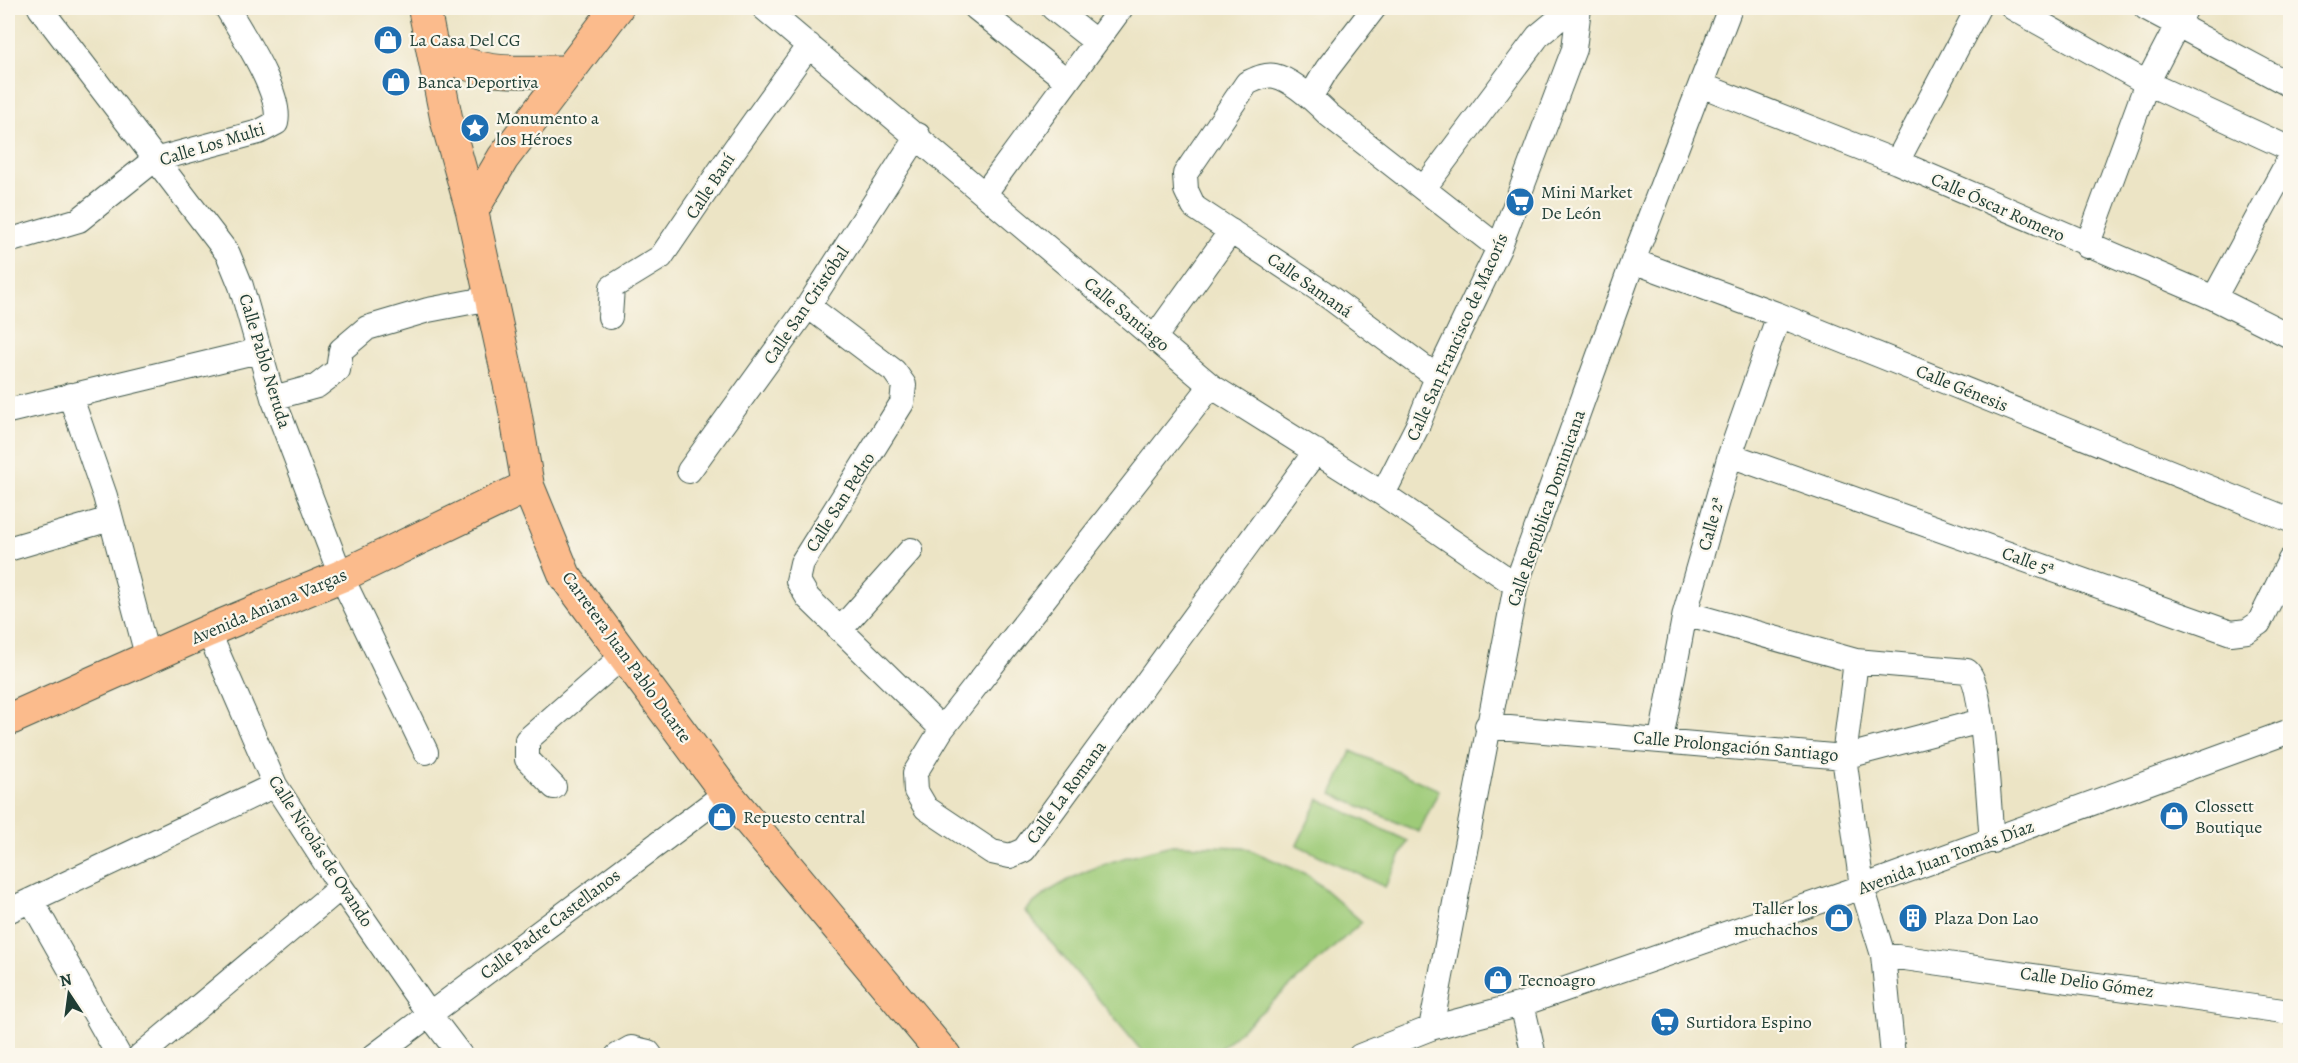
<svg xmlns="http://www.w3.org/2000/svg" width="2298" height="1063" font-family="Alegreya,serif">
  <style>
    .green { fill: #9ecb78; stroke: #5e8456; stroke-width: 1.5 }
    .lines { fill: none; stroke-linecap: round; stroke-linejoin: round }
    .minor-casing { stroke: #3e564a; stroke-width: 26 }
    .major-casing { stroke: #3e564a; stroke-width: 34 }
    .minor { stroke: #fff; stroke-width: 24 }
    .major { stroke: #fbbb8c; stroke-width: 32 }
    .labels { text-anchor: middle; stroke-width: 4.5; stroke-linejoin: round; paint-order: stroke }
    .poi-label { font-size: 18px; fill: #1f3d34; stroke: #fbf7ec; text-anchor: start }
    .street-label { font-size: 18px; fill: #1f3d34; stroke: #fbf7ec }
  </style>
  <rect width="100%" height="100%" fill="#fbf7ec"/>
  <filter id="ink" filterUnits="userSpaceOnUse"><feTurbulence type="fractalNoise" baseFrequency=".0167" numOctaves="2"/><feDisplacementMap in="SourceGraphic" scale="12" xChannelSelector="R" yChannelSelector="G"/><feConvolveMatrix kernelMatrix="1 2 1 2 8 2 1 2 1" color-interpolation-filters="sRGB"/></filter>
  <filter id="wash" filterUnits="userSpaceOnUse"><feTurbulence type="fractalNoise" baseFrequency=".008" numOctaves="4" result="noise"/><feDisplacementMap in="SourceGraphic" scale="24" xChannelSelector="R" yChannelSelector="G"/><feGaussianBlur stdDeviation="1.35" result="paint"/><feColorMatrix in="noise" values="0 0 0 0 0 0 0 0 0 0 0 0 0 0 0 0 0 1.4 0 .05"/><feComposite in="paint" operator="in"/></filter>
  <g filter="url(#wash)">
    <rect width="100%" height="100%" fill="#ece4c5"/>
    <path class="green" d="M1351,751L1439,790L1419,832L1332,794Z
      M1319,799L1408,841L1385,887L1297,845Z
      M1172,845L1243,847L1308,875L1362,922L1213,1055H1145L1025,911C1065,872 1119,858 1172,845Z"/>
  </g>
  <g filter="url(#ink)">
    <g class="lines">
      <g class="minor-casing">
        <path id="minor" d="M40,8L228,254L241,286L273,398L341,576L426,752
          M764,8L1211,386L1383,494L1516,585
          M976,8L1066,80
          M1053,8L1095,41
          M2013,8L2147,83L2290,149
          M2146,8L2290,85
          M1701,85L1897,162L2214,298L2290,336
          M1311,96L1327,69L1374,8
          M1897,162L1978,8
          M1424,188L1538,36L1572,8
          M985,193L1121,8
          M8,241L79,220L154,160L259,132L276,123C283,95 242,34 227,8
          M2087,246L2147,83L2186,8
          M1633,261L1779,315L2290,520
          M2214,298L2290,158
          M808,306L894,371L904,385L902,403L802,563L798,581L808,598L942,729
          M610,317L612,287L661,257L734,150L809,45
          M1155,337L1231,231
          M1437,377L1321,291L1194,207L1186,190L1185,174L1247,83C1256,79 1265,74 1275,76C1293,80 1316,102 1329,115L1499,248
          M1211,386L942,729L915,773L916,791L926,808L992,852L1010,856L1024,850L1316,451
          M70,395L105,496L148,659
          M273,398L317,386L338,370L341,350L367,328L428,310L491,298
          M8,411L258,351
          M1730,455L2231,633L2247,631L2259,623L2290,560
          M689,471L808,306L918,135
          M1383,494L1417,427L1437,377L1499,248L1574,49L1579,8
          M8,549L110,519
          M1685,613L1856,661L1967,671C1984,683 1989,813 1992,841
          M840,630L911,550
          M208,631L275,785L341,887L429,1014L461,1056
          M1856,661L1844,757L1862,887L1883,955L1893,1056
          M1487,726L1844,757L1981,721
          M1661,739L1685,613L1730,455L1779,315
          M554,787L527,759V740L623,656
          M31,900L119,1056
          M8,911L275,785
          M1883,955L2290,1012
          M1522,1004L1534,1056
          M1431,1028L1516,585L1633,261L1730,8
          M140,1056L341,887
          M374,1056L726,793
          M617,1056L631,1048L648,1052L651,1056
          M1360,1056L1431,1028L1522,1004L1862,887L2290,731"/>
      </g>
      <g class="major-casing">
        <path id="major" d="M424,8L447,122L472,211L514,405L528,486L565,576L726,793L945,1056
          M433,49C480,77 517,72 569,71
          M472,211L503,158L617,8
          M8,720L208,631L341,576L528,486"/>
      </g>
      <use href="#minor" class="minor"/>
      <use href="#major" class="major"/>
    </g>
  </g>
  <defs>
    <g id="shop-disc" transform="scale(1.5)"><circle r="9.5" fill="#1f6fb2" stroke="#fbf7ec"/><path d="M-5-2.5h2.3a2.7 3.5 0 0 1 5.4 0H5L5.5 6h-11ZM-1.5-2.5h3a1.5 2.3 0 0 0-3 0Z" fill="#fff"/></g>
    <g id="sight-disc" transform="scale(1.5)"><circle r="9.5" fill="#1f6fb2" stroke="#fbf7ec"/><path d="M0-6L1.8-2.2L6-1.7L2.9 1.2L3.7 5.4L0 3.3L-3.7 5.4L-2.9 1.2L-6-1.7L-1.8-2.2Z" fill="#fff"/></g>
    <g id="supermarket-disc" transform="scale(1.5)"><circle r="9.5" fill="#1f6fb2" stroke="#fbf7ec"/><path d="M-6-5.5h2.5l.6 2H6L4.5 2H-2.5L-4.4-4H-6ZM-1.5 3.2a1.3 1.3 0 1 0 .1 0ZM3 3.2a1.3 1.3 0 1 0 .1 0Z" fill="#fff"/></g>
    <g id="building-disc" transform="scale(1.5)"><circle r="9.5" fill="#1f6fb2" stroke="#fbf7ec"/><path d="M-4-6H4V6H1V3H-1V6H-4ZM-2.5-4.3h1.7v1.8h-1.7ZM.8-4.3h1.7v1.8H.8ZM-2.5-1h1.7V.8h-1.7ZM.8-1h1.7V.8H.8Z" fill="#fff"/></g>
  </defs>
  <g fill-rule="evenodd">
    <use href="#shop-disc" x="388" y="40"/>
    <use href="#shop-disc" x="396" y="82"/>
    <use href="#sight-disc" x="475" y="128"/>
    <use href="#supermarket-disc" x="1520" y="202"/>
    <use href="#shop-disc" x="2174" y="816"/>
    <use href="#shop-disc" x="722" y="817"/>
    <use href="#shop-disc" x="1839" y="918"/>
    <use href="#building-disc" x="1913" y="918"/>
    <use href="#shop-disc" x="1498" y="980"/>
    <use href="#supermarket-disc" x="1665" y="1022"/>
  </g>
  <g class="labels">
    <g class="poi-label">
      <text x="409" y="46">La Casa Del CG</text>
      <text x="417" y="88">Banca Deportiva</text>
      <text x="496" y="124">Monumento a<tspan x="496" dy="21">los Héroes</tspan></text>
      <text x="1541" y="198">Mini Market<tspan x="1541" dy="21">De León</tspan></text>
      <text x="2195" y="812">Clossett<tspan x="2195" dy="21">Boutique</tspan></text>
      <text x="743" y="823">Repuesto central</text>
      <text x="1818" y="914" text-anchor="end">Taller los<tspan x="1818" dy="21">muchachos</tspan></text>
      <text x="1934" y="924">Plaza Don Lao</text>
      <text x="1519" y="986">Tecnoagro</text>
      <text x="1686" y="1028">Surtidora Espino</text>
    </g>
    <g class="street-label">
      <text transform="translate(212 144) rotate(-17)" y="6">Calle Los Multi</text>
      <text transform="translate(710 186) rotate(-57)" y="6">Calle Baní</text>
      <text transform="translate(1998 207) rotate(24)" y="6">Calle Óscar Romero</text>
      <text transform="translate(1310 285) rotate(35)" y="6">Calle Samaná</text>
      <text transform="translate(806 305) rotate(-56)" y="6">Calle San Cristóbal</text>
      <text transform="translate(1127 314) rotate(40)" y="6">Calle Santiago</text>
      <text transform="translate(1457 337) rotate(-66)" y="6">Calle San Francisco de Macorís</text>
      <text transform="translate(265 361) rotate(73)" y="6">Calle Pablo Neruda</text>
      <text transform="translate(1962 388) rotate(22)" y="6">Calle Génesis</text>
      <text transform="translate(840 502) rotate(-58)" y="6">Calle San Pedro</text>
      <text transform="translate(1546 508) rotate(-71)" y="6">Calle República Dominicana</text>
      <text transform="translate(1711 524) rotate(-74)" y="6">Calle 2ª</text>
      <text transform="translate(2028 561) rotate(20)" y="6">Calle 5ª</text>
      <text transform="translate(269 606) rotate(-23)" y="6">Avenida Aniana Vargas</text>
      <text transform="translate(627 657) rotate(54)" y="6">Carretera Juan Pablo Duarte</text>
      <text transform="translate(1736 746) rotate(5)" y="6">Calle Prolongación Santiago</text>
      <text transform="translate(1066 792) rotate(-54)" y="6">Calle La Romana</text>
      <text transform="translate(321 851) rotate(57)" y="6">Calle Nicolás de Ovando</text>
      <text transform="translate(1946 857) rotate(-20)" y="6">Avenida Juan Tomás Díaz</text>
      <text transform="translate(550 924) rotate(-37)" y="6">Calle Padre Castellanos</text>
      <text transform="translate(2087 982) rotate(8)" y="6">Calle Delio Gómez</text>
    </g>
  </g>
  <rect width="2298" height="1063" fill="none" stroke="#fbf7ec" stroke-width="30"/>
  <g transform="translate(69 994) rotate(347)" stroke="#fbf7ec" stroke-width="4.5" paint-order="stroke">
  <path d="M0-4.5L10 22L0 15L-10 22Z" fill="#1f3d34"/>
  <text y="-9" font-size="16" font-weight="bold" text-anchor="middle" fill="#1f3d34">N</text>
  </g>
</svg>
